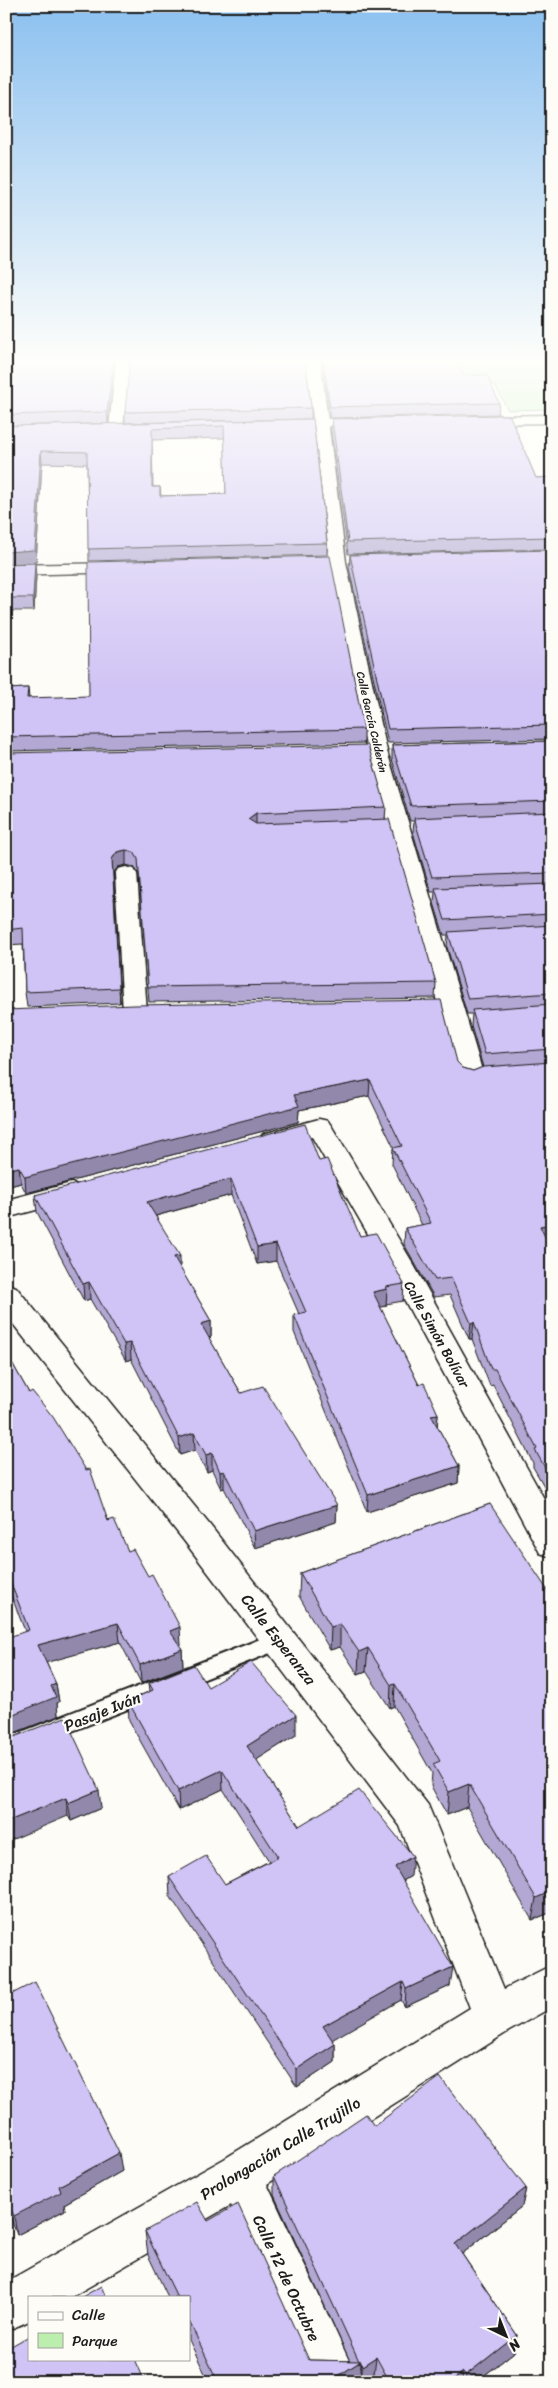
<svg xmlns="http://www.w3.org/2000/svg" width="558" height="2388" font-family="Sriracha,sans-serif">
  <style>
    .green { fill: #bceeae; stroke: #6c8565 }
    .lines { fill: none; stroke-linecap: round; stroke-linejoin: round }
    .lane-casing { stroke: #1c1c1c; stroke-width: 4 }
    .street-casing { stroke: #1c1c1c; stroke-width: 3 }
    .secondary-casing { stroke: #1c1c1c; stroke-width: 3 }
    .lane { fill: #fdfcf7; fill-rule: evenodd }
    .street { fill: #fdfcf7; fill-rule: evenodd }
    .secondary { fill: #fdfcf7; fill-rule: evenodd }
    .wall { fill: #b3a8d3; stroke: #1c1c1c; fill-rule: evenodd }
    .shaded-wall { fill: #9288ac; stroke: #1c1c1c }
    .building { fill: #d0c3f5; stroke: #1c1c1c; fill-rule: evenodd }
    .labels { text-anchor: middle; stroke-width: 4.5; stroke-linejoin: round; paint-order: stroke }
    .far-street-label { font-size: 11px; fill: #1c1c1c; stroke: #fdfcf7 }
    .street-label { font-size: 14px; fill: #1c1c1c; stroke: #fdfcf7 }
    .near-street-label { font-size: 16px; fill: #1c1c1c; stroke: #fdfcf7 }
  </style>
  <rect width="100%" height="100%" fill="#fdfcf7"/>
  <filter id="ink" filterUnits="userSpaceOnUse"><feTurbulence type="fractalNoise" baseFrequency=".02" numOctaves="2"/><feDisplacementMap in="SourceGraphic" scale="10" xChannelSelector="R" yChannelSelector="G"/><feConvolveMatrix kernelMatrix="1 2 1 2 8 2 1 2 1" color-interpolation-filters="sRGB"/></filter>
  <g filter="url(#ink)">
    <path class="green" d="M454,358H552V409L508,410L494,384L463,383Z"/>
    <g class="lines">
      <g class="lane-casing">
        <path id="lane" d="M281,1631L288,1634L291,1640L288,1646L6,1757V1738Z"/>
      </g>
      <g class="street-casing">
        <path id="street" d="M116,358H130L123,429L116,433L109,429Z
          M306,358H320L346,562L387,751L484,1077L480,1082L471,1085L462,1082L458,1077L367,751L330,562Z
          M125,563L131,564L133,568L131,572L6,575V565Z
          M126,867L134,869L137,874L147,1012L144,1017L135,1019L126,1017L123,1012L115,874L118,869Z
          M319,1119L328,1121L332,1127L411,1260L552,1513V1557L540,1553L383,1260L312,1137L272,1148L263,1146L259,1140L263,1134Z
          M71,1183L81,1186L85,1192L81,1198L6,1218V1200Z
          M6,1284L16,1287L209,1524L428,1805L504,1989L552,1965V2007L509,2031L267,2184L359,2382H310L231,2205L71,2297H29V2321L6,2331V2282L224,2159L470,2008L400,1826L185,1542L6,1315Z"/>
      </g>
      <g class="secondary-casing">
        <path id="secondary" d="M552,415V423L473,424L466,420L473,416Z
          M368,418L373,419L375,422L373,425L276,428L269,424L276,420Z"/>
      </g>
      <use href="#lane" class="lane"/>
      <use href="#street" class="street"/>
      <use href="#secondary" class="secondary"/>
    </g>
    <path class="wall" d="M6,358H116L108,424L6,426Z
      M322,358H456L463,375L499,403L498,414L330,418Z
      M548,358H552V367Z
      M311,408V419L125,423V412Z
      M313,419L327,543V555L89,561L87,464L42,463L36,562L18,564L36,576L34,611H8L6,622V426ZM225,438L226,494L161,496L160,487H153L152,440Z
      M332,419L536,478L552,477V549L348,554L331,430Z
      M552,550V739L388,743L349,568L350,555Z
      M28,688L29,698L364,729V743L6,751V689Z
      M552,741V1240H546L552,1252V1511L547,1500L548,1493L533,1467V1463L493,1385L490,1386L472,1339H469L450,1295L434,1297L404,1244L405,1228L422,1225L392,1164L393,1148H394L369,1096L299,1110L298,1122L26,1193L21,1183L6,1187V1010L457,1062L463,1068L473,1071L483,1067L471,1026L472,1014H467L447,947L448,935H444L434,903L435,892H431L413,832L414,821H410L392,759V745Z
      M6,753L386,807L385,819L436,983L435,998L149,1002L139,874L134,867L126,865L118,867L113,874L120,1003L27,1007L25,992L23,944L6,945Z
      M319,1161L360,1236L404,1284L403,1301L386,1304V1306L380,1307L419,1385L438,1414L437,1426L459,1466L458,1483L367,1512L294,1332V1315L299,1314L276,1261L257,1264L231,1195L156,1216L180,1268L211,1321V1337L209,1338L241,1393L337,1505L336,1522L255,1548L224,1488L221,1489L212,1470L207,1472L195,1450L180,1455L131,1359L126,1361L90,1299L84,1301L37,1212L35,1195Z
      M6,1352L29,1393L128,1551L181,1645L180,1646L182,1649L183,1667L141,1683L120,1642L46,1662L56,1684L59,1702L57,1703L58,1716L6,1582Z
      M490,1504L552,1912L532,1920L467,1807L447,1815L431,1786L432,1773L394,1706L390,1708L366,1671L358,1674L340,1647L330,1650L299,1596L300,1573Z
      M149,1683L208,1687L296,1735L256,1760L299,1826L411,1876L403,1881L450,1986L405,2007L401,2000L332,2039L335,2044V2062L297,2087L170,1896L169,1877L225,1884L269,1861L223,1789L179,1810L129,1721L128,1701L150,1691Z
      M6,1740L101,1808L71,1821L68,1816Z
      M6,1997L122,2171L64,2204L65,2210L17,2235L6,2205Z
      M374,2126L526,2188L522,2206L462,2254L517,2335L514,2352L476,2382H379L374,2374L363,2382H209L189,2340V2297H168L148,2255L145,2231L208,2221L309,2360L350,2361L274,2195V2176Z"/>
    <path class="shaded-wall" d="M114,358H116L108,424L107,412Z
      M41,451L42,463L36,562L6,565V552Z
      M35,563L36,576L34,611L33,598Z
      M7,598L8,611L6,622V603Z
      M256,813V827L248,819Z
      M126,850V865L118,867L113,874L120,1003L112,859L117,852Z
      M370,1080L369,1096L299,1110L298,1122L26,1193L25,1177L294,1095Z
      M19,1167L21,1183L6,1187V1170Z
      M231,1179V1195L148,1218L147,1202Z
      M552,1224V1240L538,1242L540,1226Z
      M276,1244V1261L257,1264V1247Z
      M180,1256V1272L174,1257Z
      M89,1282L90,1299L84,1301L83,1284Z
      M387,1289L386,1306L372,1309L373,1292Z
      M211,1321V1337L202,1340L201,1324Z
      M474,1322L472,1339H469L471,1323Z
      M130,1343L131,1359L126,1361L124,1344Z
      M438,1414L437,1431L431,1415Z
      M194,1433L195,1450L180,1455L179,1438Z
      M212,1453V1470L207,1472L206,1455Z
      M459,1466L458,1483L367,1512L368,1495Z
      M224,1471V1488L221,1489L220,1472Z
      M337,1505L336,1522L255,1548L254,1531Z
      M118,1623L120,1642L41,1664L38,1645Z
      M340,1624V1647L330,1650L331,1627Z
      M180,1627L181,1645L172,1649L170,1631Z
      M368,1648L366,1671L358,1674L359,1652Z
      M182,1649L183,1667L141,1683L140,1665Z
      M56,1684L59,1702L57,1703L58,1716L6,1736V1717L51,1686Z
      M395,1684L394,1706L390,1708L391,1685Z
      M296,1715V1735L247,1766V1746Z
      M222,1770L223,1789L179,1810L178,1791Z
      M469,1784L467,1807L447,1815L449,1792Z
      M99,1790L101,1808L71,1821L68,1803Z
      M66,1798L68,1816L6,1842V1822Z
      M413,1856L411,1876L394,1886L395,1867Z
      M552,1891V1912L532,1920L536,1898Z
      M453,1967L450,1986L405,2007L406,1989Z
      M403,1982L401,2000L323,2045V2026Z
      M335,2044V2062L297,2087V2069Z
      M119,2153L122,2171L64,2204L65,2210L17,2235L14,2216L59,2186Z
      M526,2188L522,2206L452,2262L455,2244Z
      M517,2335L514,2352L476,2382H465L466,2375Z
      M376,2357L374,2374L363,2382H360L362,2366Z
      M361,2361L360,2382H329Z
      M463,2372L462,2382H450Z"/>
    <path class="building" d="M6,358H114L107,412L6,415Z
      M130,358H305L311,408L125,412Z
      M323,358H456L463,375H487L499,403L330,407Z
      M504,415L510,416L536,478L552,477V537L348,542L332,419Z
      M313,419L327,543L88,549L87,452L41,451L35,550L6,552V426ZM224,426L226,494L160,496V487H152V429Z
      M552,550V725L388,729L350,555Z
      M330,556L364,729L6,737V689L28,688L27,698L89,696L88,562Z
      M35,563L33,598H7L6,603V564Z
      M552,741V801L411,806L392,745Z
      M368,745L386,807L256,813L248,819L256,824L389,819L436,983L148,987L138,859L134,852L126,850L117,852L112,859L119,988L25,992L23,928L6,930V753Z
      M552,812V873L432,877L414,818Z
      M552,884V914L445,920L435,888Z
      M552,925V993L468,999L448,932Z
      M441,1000L457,1062L463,1068L473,1071L483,1067L552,1062V1224L540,1226L552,1252V1480L535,1450L537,1449L495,1369H491L474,1322L471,1323L451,1278L435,1280L405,1228L431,1223L393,1148L402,1146L370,1080L294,1095L299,1106L25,1177L19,1167L6,1170V1010L134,1005Z
      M552,1004V1049L485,1054L472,1010Z
      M305,1124L319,1161L327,1159L360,1236L376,1233L404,1284L386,1287L387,1289L373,1292L419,1385L424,1383L438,1414L431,1415L459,1466L368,1495L294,1315L306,1312L276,1244L257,1247L231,1179L147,1202L180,1256L174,1257L211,1321L201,1324L241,1393L263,1386L337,1505L254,1531L224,1471L220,1472L212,1453L206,1455L194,1433L179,1438L130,1343L124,1344L89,1282L83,1284L35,1195Z
      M6,1352L29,1393L32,1391L53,1417L86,1470L90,1469L108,1521L114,1519L128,1551L133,1549L148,1576L152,1574L180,1627L170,1631L182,1649L140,1665L118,1623L38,1645L56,1684L51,1686L56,1697L6,1717V1638L29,1630L6,1571Z
      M552,1482V1489L549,1483Z
      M490,1504L552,1597V1891L536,1898L469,1784L449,1792L433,1764L440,1761L395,1684L391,1685L368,1648L359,1652L340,1624L331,1627L300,1573Z
      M251,1662L296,1715L247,1746L299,1826L359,1790L413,1856L395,1867L453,1967L406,1989L403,1982L323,2026L335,2044L297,2069L169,1877L206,1856L225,1884L278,1857L222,1770L178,1791L128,1701L153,1690L149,1683L194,1665L208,1687Z
      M65,1717L99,1790L68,1803L66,1798L6,1822V1740Z
      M35,1982L119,2153L59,2186L61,2192L14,2216L6,2197V1997Z
      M440,2077L526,2188L455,2244L517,2335L466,2375L463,2372L450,2382H390L376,2357L362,2366L361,2361H359L274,2176L366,2114L374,2126Z
      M197,2202L208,2221L238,2204L309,2360L361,2361L329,2382H218L189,2321V2297H177L145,2231Z
      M101,2286L106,2297H82Z
      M29,2336V2359H135L145,2382H6V2349Z"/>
  </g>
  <linearGradient id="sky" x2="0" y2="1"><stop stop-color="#8bc0f0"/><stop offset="0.52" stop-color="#fefefb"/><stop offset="1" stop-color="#fefefb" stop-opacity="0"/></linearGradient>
  <rect width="558" height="693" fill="url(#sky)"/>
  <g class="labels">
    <g class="far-street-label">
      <text transform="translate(372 722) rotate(77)" y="4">Calle García Calderón</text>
    </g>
    <g class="street-label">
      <text transform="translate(437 1334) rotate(61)" y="5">Calle Simón Bolívar</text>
    </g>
    <g class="near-street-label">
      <text transform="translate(279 1639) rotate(52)" y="6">Calle Esperanza</text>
      <text transform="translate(102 1711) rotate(-22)" y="6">Pasaje Iván</text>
      <text transform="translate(280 2148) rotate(-31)" y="6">Prolongación Calle Trujillo</text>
      <text transform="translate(287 2278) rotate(65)" y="6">Calle 12 de Octubre</text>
    </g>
  </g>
  <rect width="558" height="2388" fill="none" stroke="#fdfcf7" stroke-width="25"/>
  <rect x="12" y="12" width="533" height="2363" fill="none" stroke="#1c1c1c" stroke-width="2" filter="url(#ink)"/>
  <rect x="28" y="2296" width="162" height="65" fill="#fdfcf7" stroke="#a3a29f"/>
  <rect x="38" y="2312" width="25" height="8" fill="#fdfcf7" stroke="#a3a29f"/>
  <text x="72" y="2320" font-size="15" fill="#1c1c1c">Calle</text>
  <rect x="38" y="2333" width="25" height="15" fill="#bceeae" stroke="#a3a29f"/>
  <text x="72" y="2346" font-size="15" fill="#1c1c1c">Parque</text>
  <g transform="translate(506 2336) rotate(137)" stroke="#fdfcf7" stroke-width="4" paint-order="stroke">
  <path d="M0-4L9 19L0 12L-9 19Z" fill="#1c1c1c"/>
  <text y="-8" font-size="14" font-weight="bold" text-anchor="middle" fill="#1c1c1c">N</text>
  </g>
</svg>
